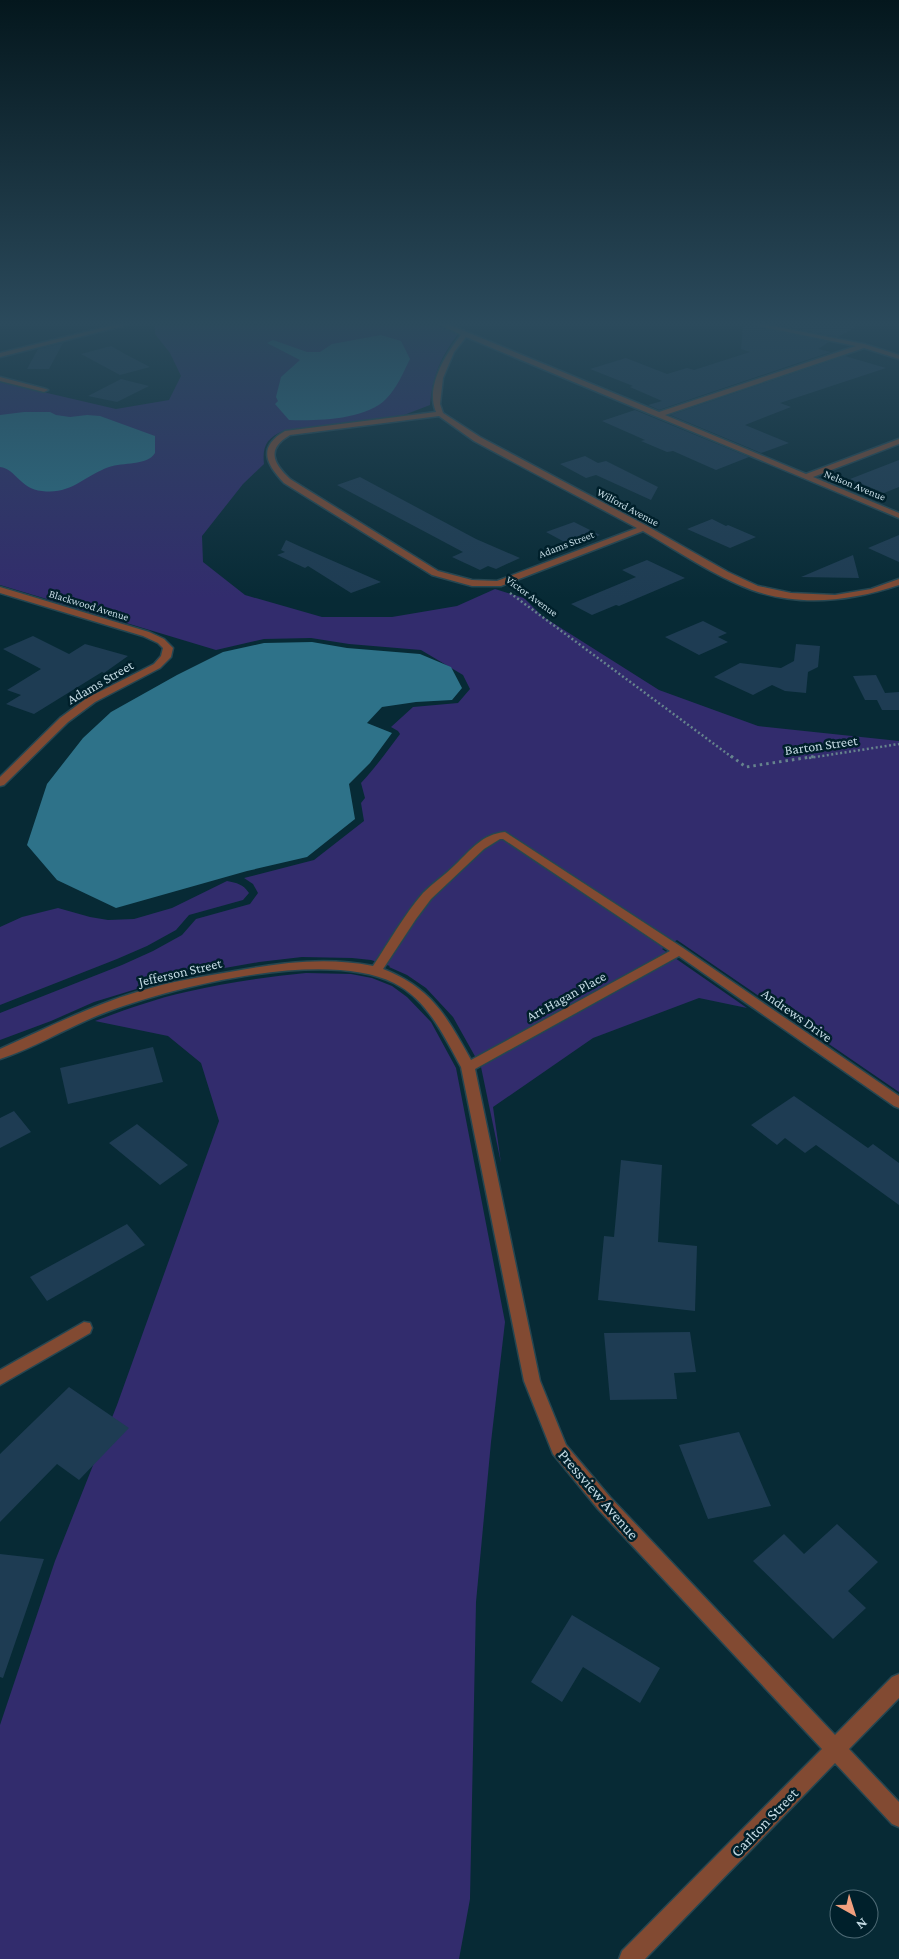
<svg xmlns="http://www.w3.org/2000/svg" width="899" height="1959" font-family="'Crimson Pro',serif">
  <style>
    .green { fill: #322c6d }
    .water { fill: #2e7289 }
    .building { fill: #1e3c53 }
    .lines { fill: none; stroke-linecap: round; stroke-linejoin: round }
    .minor-casing { stroke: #254651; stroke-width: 3 }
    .path-far1 { stroke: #66838d; stroke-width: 2.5; stroke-dasharray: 2 2.5; stroke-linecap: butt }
    .path { stroke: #66838d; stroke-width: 3; stroke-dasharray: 2.5 4; stroke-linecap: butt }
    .minor { fill: #824a32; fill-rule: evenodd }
    .labels { text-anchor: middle; stroke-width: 5; stroke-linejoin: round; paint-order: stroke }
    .far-street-label { font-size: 11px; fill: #c3dae3; stroke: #00202b }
    .street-label { font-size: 14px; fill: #c3dae3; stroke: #00202b }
    .near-street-label { font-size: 16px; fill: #c3dae3; stroke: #00202b }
  </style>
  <rect width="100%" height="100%" fill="#072a35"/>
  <path class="green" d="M155,325H436L458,334C441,356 432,377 430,405L404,415L283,431C267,438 262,446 264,464L243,484L202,536L203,562L245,595L322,617H392L457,606L495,589L524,598L542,616L659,690L758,726L899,741V1092L677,940L662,949L747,1008L699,998L593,1038L493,1107L501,1163L481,1067L453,1017L426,988L407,975L389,967L390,966L371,960L352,958L302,957L259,962L179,976L94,1002L51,1021L0,1040V1013L122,965L153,951L182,935L196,919L250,904L258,893L253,884L244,878L314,860L364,821L361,803L365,798L361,783C376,767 387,751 400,734L398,731L391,727L413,707L458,703L470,689L463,675L421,650L349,644L311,638L264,639L216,650L0,585V382L116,409L169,400L181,376L170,353L155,334Z
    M227,881C237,883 243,884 249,893L243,900L189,915L176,930L147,946L117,959L0,1005V927L22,917L58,908L90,917L108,920L134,919L172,908Z
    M306,973L351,974L372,978L392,986L407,997L431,1022L456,1068L505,1322L491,1442L476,1602L470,1899L459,1959H0V1725L55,1561L117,1405L219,1121L201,1063L168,1036L95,1021C125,1010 154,999 186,992C225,983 266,977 306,973Z"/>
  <path class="water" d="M381,335L401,341L410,359C403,373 397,388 386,399C366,420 316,421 289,420L275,404L278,401L276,397L281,377L300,360L267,343L273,340L307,352H320L332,344Z
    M24,412H50L56,415L70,417L87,415L100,416L155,436V453C147,466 123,462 109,467C84,476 71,495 42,491C20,489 16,469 0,467V415Z
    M312,642L347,648L420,654L451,667L462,688L452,700L416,702L382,707L367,723L392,733L370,763L349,784L355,819L307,857L247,871L116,908L57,880L27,845L47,784L83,738L111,712L177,675L223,652L264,643Z"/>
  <path class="building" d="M743,325H752L829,342L818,349L831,352L659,410L648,405L662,401L630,387L633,386L590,369L626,358L667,374L687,368L694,370L750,352L741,349Z
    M779,325H859L838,337Z
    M63,343L49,369H27L38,349Z
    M111,346L125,354L150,367L120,375L81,354Z
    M845,356L886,368L780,403L791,407L745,425L789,443L761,453L670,415Z
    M121,379L149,386L117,402L88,396Z
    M635,410L749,457L716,470L673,451L667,452L641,441L645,440L602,421Z
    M585,456L598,463L606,461L658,487L651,500L596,475L586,478L560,464Z
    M899,460V487L884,493L850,479Z
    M360,477L476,539L520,558L496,569L488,566L480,570L452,557L463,552L337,485Z
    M712,519L726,526L728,525L756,537L730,548L687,529Z
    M574,522L600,535L572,546L546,532Z
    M899,535V562L868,548Z
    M286,540L299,546L381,582L351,593L308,566L305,568L277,555L285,552L281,550Z
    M853,555L859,578L801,577Z
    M647,560L685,578L619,606L616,605L592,615L571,604L636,577L622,570Z
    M703,621L727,633L718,637L728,642L699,655L665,637Z
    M33,636L69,654L85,644L128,656L104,673L102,672L34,714L6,704L21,695L7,690L41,669L3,649Z
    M796,644L820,646L818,667L808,672L806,693L785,691L772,685L753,695L714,677L740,663L781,668L794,661Z
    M876,675L885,693L899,692V710H882L877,700H865L853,676Z
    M153,1047L163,1082L68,1104L60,1068Z
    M794,1096L868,1148L873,1144L899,1163V1205L816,1145L805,1153L785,1138L777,1145L751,1125Z
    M14,1111L31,1132L0,1148V1118Z
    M137,1124L188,1165L160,1185L109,1143Z
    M621,1160L662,1165L658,1242L697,1246L695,1311L598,1300L604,1236L614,1237Z
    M127,1224L145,1245L47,1301L30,1277Z
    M690,1332L696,1372L674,1373L677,1399L610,1400L604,1333Z
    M69,1387L129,1428L79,1480L57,1464L0,1522V1454Z
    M739,1432L771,1506L708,1519L679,1445Z
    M837,1524L878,1562L848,1591L866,1608L833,1639L753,1561L784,1534L804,1554Z
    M0,1554L44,1559L3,1678L0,1677Z
    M572,1615L660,1668L640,1703L583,1667L562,1702L531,1682Z"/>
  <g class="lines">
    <g class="minor-casing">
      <path id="minor" d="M114,325H126L0,357V353Z
        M441,325H450L659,412L856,346L754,325H768L864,344L899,355V359L864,348L665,415L806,474L899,439V444L813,477L899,513V518L466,337L454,352L443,378L440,404L443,413L480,437L647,526L728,572L758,586L791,593L835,595L871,589L899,579V585C852,601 800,607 752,590C714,576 678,551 643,531L501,586H472L432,575L284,483C265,463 258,447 285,431L436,412C425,386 446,354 461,335ZM439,416L474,441L637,528L497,581L472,580L438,571L290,479C273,463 266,449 290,435Z
        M0,377L46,389L48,390L44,392L0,381Z
        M0,587L149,632L164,639L173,648L171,657L160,668L95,702L68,722L4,785L0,786V777L60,718L87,698L154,664L161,656L163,648L158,643L143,636L0,593Z
        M505,832L683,948L899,1096V1108L894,1106L679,956L475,1069L540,1381L566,1445L610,1497L835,1735L892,1677L899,1674V1698L849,1749L899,1802V1827L892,1824L835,1763L645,1959H619L622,1951L822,1749L598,1509L553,1454L524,1381L461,1067C444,1036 427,999 394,983C324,948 164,988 94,1017C63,1030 32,1049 0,1059V1049C45,1029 90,1006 137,992C171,981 206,976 241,970C285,962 329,957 373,966C389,942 404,915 423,893C433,883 445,875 455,865C471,850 482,834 505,832ZM500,839H503L670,951L471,1060C447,1017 432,988 383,969L416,919L431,899L484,849Z
        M84,1322L90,1323L92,1328L90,1333L0,1385V1370Z"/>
    </g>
    <path class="path-far1" d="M510,593L733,758
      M809,758L899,744"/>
    <path class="path" d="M731,756L746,767L817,756"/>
    <use href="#minor" class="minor"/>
  </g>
  <linearGradient id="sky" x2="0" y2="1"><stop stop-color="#04171d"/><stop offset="0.54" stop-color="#2b4a5c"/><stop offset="1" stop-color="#2b4a5c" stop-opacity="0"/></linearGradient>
  <rect width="899" height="599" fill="url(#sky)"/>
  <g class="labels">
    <g class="far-street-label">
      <text transform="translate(855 485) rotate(22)" y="4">Nelson Avenue</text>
      <text transform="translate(628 507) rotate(28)" y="4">Wilford Avenue</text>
      <text transform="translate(566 544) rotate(-21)" y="4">Adams Street</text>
      <text transform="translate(532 596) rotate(36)" y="4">Victor Avenue</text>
      <text transform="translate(89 605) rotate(17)" y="4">Blackwood Avenue</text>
    </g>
    <g class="street-label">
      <text transform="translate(100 682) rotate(-30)" y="5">Adams Street</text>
      <text transform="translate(821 745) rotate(-8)" y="5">Barton Street</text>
      <text transform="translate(180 972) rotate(-13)" y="5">Jefferson Street</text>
      <text transform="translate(566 996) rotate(-29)" y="5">Art Hagan Place</text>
      <text transform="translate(797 1015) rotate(35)" y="5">Andrews Drive</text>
    </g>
    <g class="near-street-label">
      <text transform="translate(599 1494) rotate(49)" y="6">Pressview Avenue</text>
      <text transform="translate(764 1822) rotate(-46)" y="6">Carlton Street</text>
    </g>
  </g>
  <g transform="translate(854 1914) rotate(141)"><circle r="24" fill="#00202b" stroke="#4e6a75"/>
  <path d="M0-4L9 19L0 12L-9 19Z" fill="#f2a07f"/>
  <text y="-8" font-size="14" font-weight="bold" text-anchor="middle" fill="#c3dae3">N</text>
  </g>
</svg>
